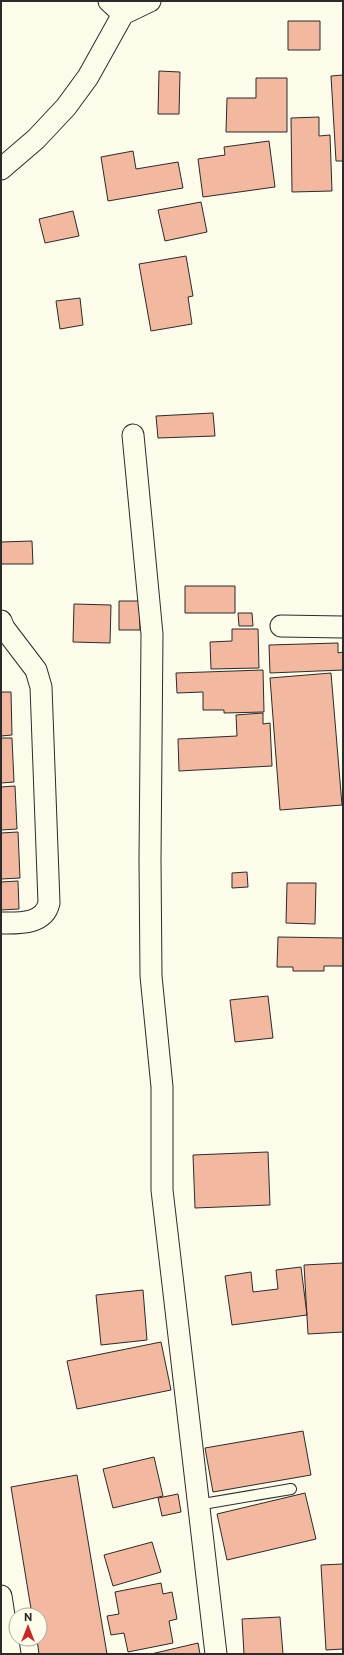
<svg xmlns="http://www.w3.org/2000/svg" width="344" height="1655" font-family="Commissioner,sans-serif">
  <style>
    .building { fill: #f2b8a0; stroke: #2b2b2b }
    .lines { fill: none; stroke-linecap: round; stroke-linejoin: round }
    .lane-casing { stroke: #2b2b2b; stroke-width: 12 }
    .street-casing { stroke: #2b2b2b; stroke-width: 23 }
    .lane { stroke: #fdfbea; stroke-width: 10 }
    .street { stroke: #fdfbea; stroke-width: 21 }
  </style>
  <rect width="100%" height="100%" fill="#fdfbea"/>
  <path class="building" d="M288,21H320V50H288Z
    M159,71L180,72L179,114H158Z
    M343,75V161H336L331,76Z
    M256,78H287V132H226L227,98H256Z
    M319,117V136L330,135L332,191L292,192L291,118Z
    M269,141L275,187L203,197L198,159L225,155L224,147Z
    M133,151L136,169L178,162L183,188L108,201L101,157Z
    M201,202L207,232L165,241L158,210Z
    M73,211L79,236L45,243L39,219Z
    M186,256L193,296L188,297L192,324L151,331L139,264Z
    M80,298L83,325L60,329L56,301Z
    M213,413L215,436L158,438L156,416Z
    M32,541L33,564H1V542Z
    M185,586H235V613H185Z
    M119,601H139L140,630H119Z
    M74,604L111,605L110,643L73,642Z
    M238,613H252L253,626H239Z
    M232,629H258L259,668L211,669L210,642L232,641Z
    M338,643V653L343,652V670L270,673L269,645Z
    M263,670L264,712L224,713V710H203V692L177,693L176,673Z
    M331,673L342,805L280,810L270,678Z
    M1,692H11L12,735L1,736Z
    M263,713V724L270,723L272,766L179,771L178,739L237,736L236,715Z
    M1,738H12L14,782L1,783Z
    M15,786L17,829L1,830V787Z
    M18,832L20,878L1,879V833Z
    M247,872L248,887L232,888V873Z
    M18,881L19,909L1,910V882Z
    M287,883H316L315,924L286,923Z
    M278,937L343,938V966H324V971H293V967H277Z
    M268,996L273,1038L235,1042L230,1000Z
    M268,1152L270,1205L195,1208L193,1155Z
    M343,1263V1332L308,1334L304,1265Z
    M301,1267L307,1315L232,1325L225,1276L251,1272L253,1292L278,1289L276,1270Z
    M143,1290L147,1340L101,1345L96,1295Z
    M161,1342L171,1390L77,1409L67,1361Z
    M303,1431L311,1475L213,1492L205,1448Z
    M154,1457L163,1496L113,1508L103,1469Z
    M77,1475L107,1654H39L37,1639H40V1615H32L11,1487Z
    M305,1493L316,1539L227,1560L217,1514Z
    M178,1494L181,1512L162,1516L158,1498Z
    M152,1542L161,1572L113,1586L104,1555Z
    M343,1564V1649L326,1650L321,1565Z
    M161,1583L163,1594L172,1592L177,1619L169,1621L173,1643L128,1652L124,1633L111,1635L107,1616L119,1614L115,1592Z
    M280,1617L283,1654H244L242,1619Z
    M198,1643L200,1654H151Z"/>
  <g class="lines">
    <g class="lane-casing">
      <path id="lane" d="M197,1505L291,1489"/>
    </g>
    <g class="street-casing">
      <path id="street" d="M109,1L123,14
        M1,169L36,139L66,107L88,77L123,14L150,1
        M133,435L152,634L150,860L151,976L162,1087V1190L216,1654
        M1,621L4,628L36,670L41,687L49,903C44,925 18,923 1,923
        M281,626L343,627
        M1,1596L10,1654"/>
    </g>
    <use href="#lane" class="lane"/>
    <use href="#street" class="street"/>
  </g>
  <rect width="344" height="1655" fill="none" stroke="#2b2b2b" stroke-width="4"/>
  <g transform="translate(28 1627)"><circle r="19" fill="#fdfbea" stroke="#a9a89e"/>
  <path d="M0-3L7 15L0 10L-7 15Z" fill="#c62828"/>
  <text y="-6" font-size="11" font-weight="bold" text-anchor="middle" fill="#2b2b2b">N</text>
  </g>
</svg>
